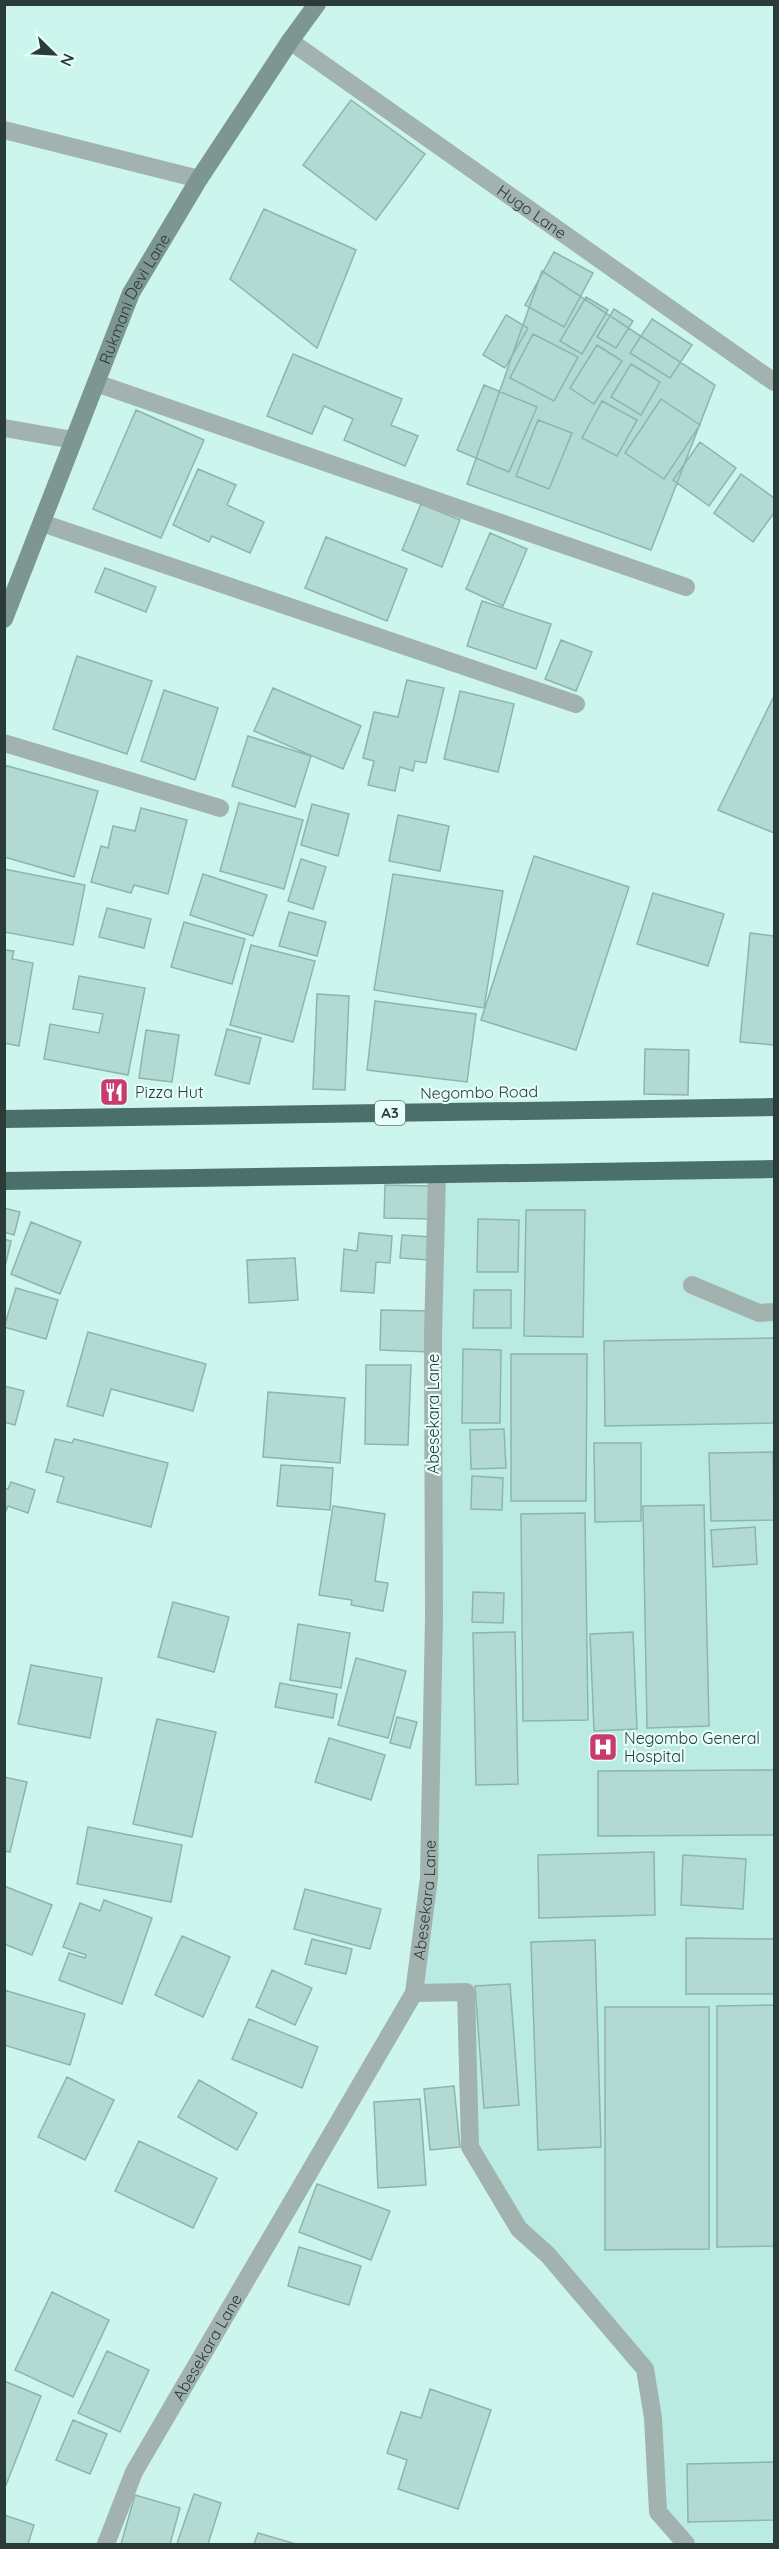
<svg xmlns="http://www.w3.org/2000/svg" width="779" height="2549" font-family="Quicksand,sans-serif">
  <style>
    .built { fill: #b9ebe3 }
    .building { fill: #b2dad3; stroke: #8db4ad; stroke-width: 1.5 }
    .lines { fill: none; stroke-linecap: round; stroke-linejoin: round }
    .lane { stroke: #a1b2af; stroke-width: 18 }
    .street { stroke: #a1b2af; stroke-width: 18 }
    .secondary { stroke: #7d9692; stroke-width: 18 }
    .highway { stroke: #4b706b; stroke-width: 18 }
    .labels { text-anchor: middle; stroke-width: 4.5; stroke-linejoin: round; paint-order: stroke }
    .shield { fill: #e6fefa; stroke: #637672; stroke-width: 1.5 }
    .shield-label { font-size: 15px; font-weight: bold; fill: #2b3b38 }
    .street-label { font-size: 16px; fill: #2b3b38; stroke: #e6fefa }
    .poi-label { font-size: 16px; fill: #2b3b38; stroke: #e6fefa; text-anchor: start }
  </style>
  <rect width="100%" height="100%" fill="#ccf5ee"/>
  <path class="built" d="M774,1169V2544H686L658,2512L645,2369L548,2255L470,2147L466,1992L414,1993L429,1878L437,1174Z"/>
  <path class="building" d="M351,100L425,154L376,220L303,165Z
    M264,209L356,250L317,348L230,279Z
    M554,252L593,273L564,327L525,305Z
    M542,271L715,385L651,550L467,484Z
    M586,297L608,310L582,354L560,341Z
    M614,309L633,321L616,348L597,337Z
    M506,315L528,328L505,368L483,355Z
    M652,319L692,345L670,378L630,353Z
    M533,334L578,357L554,401L510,378Z
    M597,345L622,361L594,404L570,388Z
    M293,354L402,399L391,425L418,436L405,466L344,440L353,419L324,406L312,434L267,416Z
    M631,364L660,382L641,415L611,397Z
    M484,385L537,407L509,472L457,450Z
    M661,399L700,425L664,479L625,453Z
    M602,401L637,420L617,456L582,438Z
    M136,410L204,440L161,538L93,509Z
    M538,420L572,433L549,489L516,476Z
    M700,442L736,468L709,506L673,480Z
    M198,469L236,485L227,505L264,522L250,553L212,536L209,542L173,525Z
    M741,474L774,498V513L753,542L714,513Z
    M421,504L460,520L442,567L402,550Z
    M490,533L527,549L503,606L466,589Z
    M326,537L407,569L387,621L305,588Z
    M105,568L156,587L146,612L95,592Z
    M482,601L551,624L536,669L467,646Z
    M561,640L592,652L576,691L545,679Z
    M77,656L152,681L127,754L53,729Z
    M407,680L444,688L426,763L415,761L413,771L400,767L395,791L368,785L374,761L363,758L374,712L398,717Z
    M273,688L361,726L343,769L254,731Z
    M164,690L218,708L195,780L141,761Z
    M460,691L514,704L498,772L444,759Z
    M774,696V833L718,810Z
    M248,736L311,756L295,807L232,786Z
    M4,765L98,791L74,877L4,857Z
    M239,803L303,820L284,889L220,871Z
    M312,804L349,814L338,856L301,845Z
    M141,808L187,820L168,894L134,885L131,893L91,882L101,846L108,848L113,826L135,831Z
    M398,815L449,826L440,871L389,861Z
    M534,856L629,887L576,1050L481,1020Z
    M301,859L326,867L313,909L288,901Z
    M4,869L85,885L73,945L4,932Z
    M203,874L267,895L253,936L190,915Z
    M393,874L503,891L484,1008L374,990Z
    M653,893L724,914L708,966L637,944Z
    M107,908L151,919L144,948L99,937Z
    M289,912L326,922L317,956L279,946Z
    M184,922L245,939L232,984L171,967Z
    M750,933L774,936V1045L740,1042Z
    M251,945L315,961L293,1042L230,1025Z
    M4,950L14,951L12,959L33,963L19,1046L4,1043Z
    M79,976L145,988L128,1075L44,1059L50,1024L99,1033L103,1014L73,1009Z
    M317,994L349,996L345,1090L313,1089Z
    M375,1001L476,1014L467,1082L367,1070Z
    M227,1029L261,1038L249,1084L215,1075Z
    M146,1030L179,1035L172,1082L139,1078Z
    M645,1049L689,1050L688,1095L644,1094Z
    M385,1185L431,1186L430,1219L384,1218Z
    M4,1208L20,1212L14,1235L4,1232Z
    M526,1210H585L583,1337L524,1336Z
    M478,1219L519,1220L518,1272H477Z
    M31,1222L81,1242L60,1294L11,1274Z
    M359,1233L392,1236L390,1263L376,1262L374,1293L341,1291L344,1249L357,1251Z
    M402,1235L431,1237L429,1260L400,1258Z
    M4,1239L11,1241L4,1271Z
    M295,1258L298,1300L249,1303L247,1260Z
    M16,1288L58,1300L46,1339L4,1327Z
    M474,1290H511V1328H473Z
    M381,1310L430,1311L429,1352L380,1350Z
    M88,1332L206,1364L193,1411L111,1389L103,1416L67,1406Z
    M774,1338V1423L605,1426L604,1341Z
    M463,1349L501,1350L500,1423H462Z
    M511,1354H587L586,1501H511Z
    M366,1365H411L408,1445L365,1444Z
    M4,1386L24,1391L15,1425L4,1422Z
    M268,1392L345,1398L340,1463L263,1457Z
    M504,1429L506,1468L471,1469L470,1430Z
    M55,1439L72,1443L74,1439L168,1463L151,1527L57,1502L64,1477L46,1472Z
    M594,1443H641V1521L595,1522Z
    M773,1452L774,1520L711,1521L709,1453Z
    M281,1465L333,1468L330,1510L277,1506Z
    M472,1476L503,1478L502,1510L471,1509Z
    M11,1482L35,1490L28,1513L8,1506L4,1515V1488L8,1489Z
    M704,1505L709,1726L647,1728L643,1506Z
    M333,1506L385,1514L375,1581L388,1583L383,1611L351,1605L352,1600L319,1595Z
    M585,1513L588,1720L523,1721L521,1514Z
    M755,1527L757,1564L713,1567L711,1530Z
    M473,1592L504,1593L503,1623L472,1622Z
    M173,1602L229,1617L214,1672L158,1657Z
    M298,1624L350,1633L341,1688L290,1680Z
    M515,1632L518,1784L476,1785L473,1633Z
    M633,1632L637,1729L594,1731L590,1634Z
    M356,1658L406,1671L388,1738L338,1725Z
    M31,1665L102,1678L90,1738L18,1724Z
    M280,1683L337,1694L333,1718L275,1707Z
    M397,1717L417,1722L410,1748L390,1743Z
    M157,1719L216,1732L192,1837L133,1824Z
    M329,1738L385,1755L371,1800L315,1782Z
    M774,1770V1835L598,1836V1771Z
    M4,1777L27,1782L10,1852L4,1851Z
    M88,1827L182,1845L171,1902L77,1884Z
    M654,1852L655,1915L539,1918L538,1855Z
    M683,1855L746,1859L743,1909L681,1905Z
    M4,1886L52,1905L32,1955L4,1944Z
    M305,1889L381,1909L370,1949L294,1929Z
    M104,1900L152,1918L122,2004L59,1980L69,1953L85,1958L86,1955L63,1947L80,1903L100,1911Z
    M182,1936L230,1957L203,2017L155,1995Z
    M686,1938L774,1939V1994H686Z
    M312,1939L352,1949L346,1974L305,1964Z
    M595,1940L601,2147L538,2150L531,1942Z
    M272,1970L312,1988L295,2025L256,2007Z
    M510,1984L519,2105L484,2108L475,1986Z
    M4,1990L85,2014L70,2065L4,2045Z
    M774,2005V2246L717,2247V2006Z
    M605,2007H709V2249L605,2250Z
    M249,2019L318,2047L302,2088L232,2059Z
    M67,2077L114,2100L85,2160L38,2137Z
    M199,2080L257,2113L237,2150L178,2117Z
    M454,2086L460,2147L430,2150L424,2089Z
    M420,2099L426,2185L378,2188L374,2102Z
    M139,2141L217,2178L193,2228L115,2191Z
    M317,2184L390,2211L371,2260L299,2232Z
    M299,2247L361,2266L349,2305L288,2286Z
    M52,2292L109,2320L73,2397L15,2370Z
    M107,2351L149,2370L120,2432L78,2413Z
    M4,2381L41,2396L6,2485L4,2484Z
    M430,2389L491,2410L458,2509L398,2489L407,2460L387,2453L401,2412L421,2418Z
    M73,2420L107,2434L90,2474L56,2460Z
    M774,2462V2520L688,2522L687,2464Z
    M194,2494L221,2503L208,2544H177Z
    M135,2495L180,2508L170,2544H121Z
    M4,2515L34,2525L28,2544H4Z
    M258,2533L296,2544H254Z"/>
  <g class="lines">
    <path class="lane" d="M692,1285L759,1313L774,1312
      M414,1993L466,1992L470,2147L519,2229L548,2255L645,2369L653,2418L658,2512L686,2544"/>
    <g class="street">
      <path id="s1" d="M290,41L774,382"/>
      <path d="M4,130L199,179"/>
      <path d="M96,383L686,587"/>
      <path d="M4,428L73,440"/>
      <path d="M42,523L576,704"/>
      <path d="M4,743L220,808"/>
      <path id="s2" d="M106,2544L134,2472L414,1993L429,1878L434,1617L433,1336L437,1174"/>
    </g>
    <path class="secondary" id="s3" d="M4,619L131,293L199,179L290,41L317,4"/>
    <path class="highway" d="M4,1119L774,1107
      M4,1181L774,1169"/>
  </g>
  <defs>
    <g id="restaurant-square" transform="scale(1.5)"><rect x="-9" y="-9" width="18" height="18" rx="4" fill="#c83b6c" stroke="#e6fefa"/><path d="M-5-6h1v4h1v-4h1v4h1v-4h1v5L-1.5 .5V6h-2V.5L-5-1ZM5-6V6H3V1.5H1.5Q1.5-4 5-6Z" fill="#fff"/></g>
    <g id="hospital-square" transform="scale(1.5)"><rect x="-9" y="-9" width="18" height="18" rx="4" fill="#c83b6c" stroke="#e6fefa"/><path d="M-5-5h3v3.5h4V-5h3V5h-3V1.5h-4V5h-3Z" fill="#fff"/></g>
  </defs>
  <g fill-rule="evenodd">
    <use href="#restaurant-square" x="114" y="1092"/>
    <use href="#hospital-square" x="603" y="1747"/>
  </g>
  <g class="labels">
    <rect class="shield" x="375" y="1101" width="30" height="24" rx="4.5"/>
    <g class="shield-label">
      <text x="390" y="1118">A3</text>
    </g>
    <g class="street-label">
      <text dy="6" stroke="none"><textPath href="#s1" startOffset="296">Hugo Lane</textPath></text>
      <text dy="6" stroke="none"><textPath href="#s3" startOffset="346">Rukmani Devi Lane</textPath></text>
      <text transform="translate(479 1092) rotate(-1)" y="6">Negombo Road</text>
      <text transform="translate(433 1414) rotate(-90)" y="6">Abesekara Lane</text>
      <text dy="6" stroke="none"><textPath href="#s2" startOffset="726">Abesekara Lane</textPath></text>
      <text dy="6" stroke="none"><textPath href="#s2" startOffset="222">Abesekara Lane</textPath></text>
    </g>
    <g class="poi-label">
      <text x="135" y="1098">Pizza Hut</text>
      <text x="624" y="1744">Negombo General<tspan x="624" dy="18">Hospital</tspan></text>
    </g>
  </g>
  <rect width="779" height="2549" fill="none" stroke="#2b3b38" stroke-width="12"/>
  <g transform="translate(54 54) rotate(114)" stroke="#e6fefa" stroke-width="4.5" paint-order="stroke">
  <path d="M0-4.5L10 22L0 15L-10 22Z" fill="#2b3b38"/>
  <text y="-9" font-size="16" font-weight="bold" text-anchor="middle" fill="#2b3b38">N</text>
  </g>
</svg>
